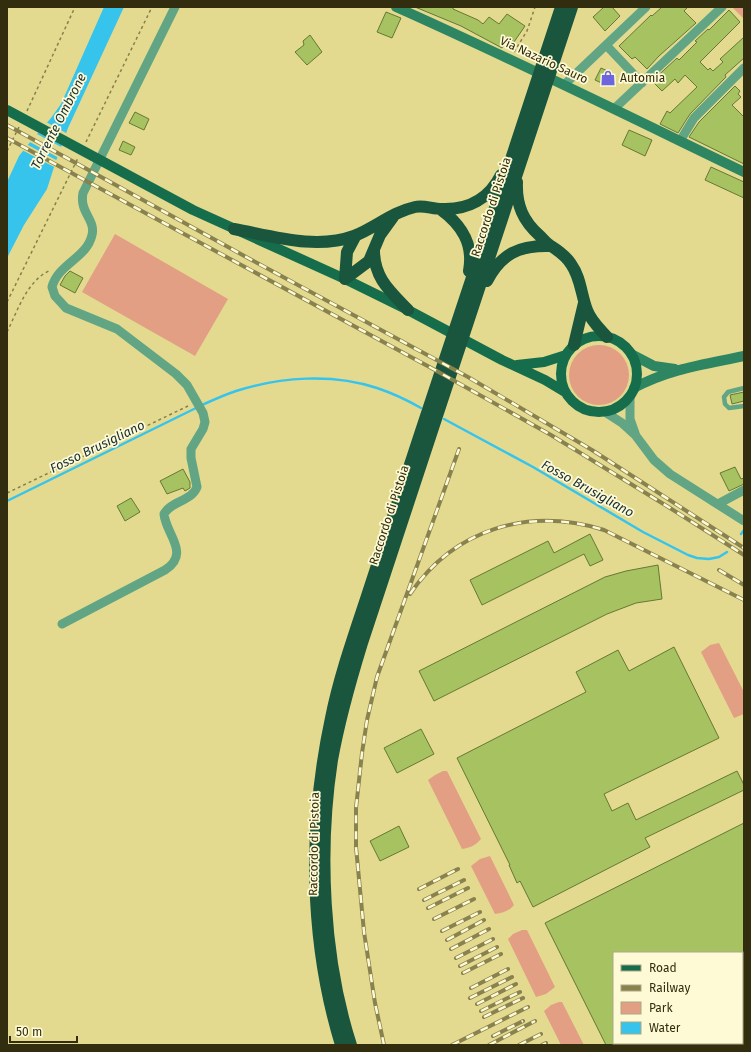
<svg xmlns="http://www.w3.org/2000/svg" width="751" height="1052" font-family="'Fira Sans',sans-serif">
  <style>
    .green { fill: #e29f84 }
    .water { fill: #36c4ed }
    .pier { fill: #e3da8f }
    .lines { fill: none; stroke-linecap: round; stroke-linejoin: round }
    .stream { stroke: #36c4ed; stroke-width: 2.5 }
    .building { fill: #a7c260; stroke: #667834 }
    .path { stroke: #86804c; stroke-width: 1.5; stroke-dasharray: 3 3; stroke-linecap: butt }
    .lane { stroke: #61a584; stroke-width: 4.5 }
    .street { stroke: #61a584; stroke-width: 9 }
    .secondary { stroke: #2d8661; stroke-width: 10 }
    .primary { stroke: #166d4c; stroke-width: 10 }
    .highway { stroke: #19563d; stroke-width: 12 }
    .rail-casing { stroke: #89824e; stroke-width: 4 }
    .rail { stroke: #fefad5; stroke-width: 2.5; stroke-dasharray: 8; stroke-linecap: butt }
    .labels { text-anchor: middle; stroke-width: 3.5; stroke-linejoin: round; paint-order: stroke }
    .street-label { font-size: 12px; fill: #312d0e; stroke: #fefad5 }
    .poi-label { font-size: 12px; fill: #312d0e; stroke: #fefad5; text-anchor: start }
    .water-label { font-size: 13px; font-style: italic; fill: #172d35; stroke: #fefad5 }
  </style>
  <rect width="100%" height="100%" fill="#e3da8f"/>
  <path class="green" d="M732,7H744V19Z
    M115,234L228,299L195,356L82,292Z
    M569 375a30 30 0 1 1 60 0a30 30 0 1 1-60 0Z
    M719,643L744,692V714L734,718L701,652L710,645Z
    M443,771H447L481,839C476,845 470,848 462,849L428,780L435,775Z
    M490,856L514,905C509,911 503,913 495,914L471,866L480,859Z
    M522,930H527L555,987L546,994L536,997L508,939L513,934Z
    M559,1002H562L584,1045H561L544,1011L551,1005Z"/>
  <path class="water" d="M104,7H124L68,128L56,161L47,189L24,225L7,258V182L19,156L31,141L51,118L61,104Z"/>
  <path class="pier" d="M46,122L68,134L64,146L37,132Z
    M35,133L63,148L59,158L28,141Z
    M26,144L58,161L56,168L22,150Z"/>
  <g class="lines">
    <path class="stream" d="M202,405C213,400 224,395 236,391C280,377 332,373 377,388C392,393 407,400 421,408
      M444,419L533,467L643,532L688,555L697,558L709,559L719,557L727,552
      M7,501L196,408
      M741,534L744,530"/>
  </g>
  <path class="building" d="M415,7H453V9L478,20L483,24L489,17L499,24L507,14L525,26L514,42L508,38L502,48L461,26Z
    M604,7H612L620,16L605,31L593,17Z
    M662,7H688L684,11L696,23L659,56L647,69L635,57L632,59L619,46L651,15L652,16Z
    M729,10L740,22L700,62L708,70L710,68L713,71L723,62L720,59L744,37V58L725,75L726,77L690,114L678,133L660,124L667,111L670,113L697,87L685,75L678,83L675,79L662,91L652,81L677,58L679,60L697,42L695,41L708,29L709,30Z
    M386,12L401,18L392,38L377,32Z
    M310,35L322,52L307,65L295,52L304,45L303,41Z
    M601,68L612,73L606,85L595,80Z
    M735,86L740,91L738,94L741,97L732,105L744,117V164L689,137L699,122Z
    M135,112L149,119L144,130L129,123Z
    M629,130L652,140L645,156L622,145Z
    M123,141L135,147L131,155L119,150Z
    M711,167L744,182V198L705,180Z
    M70,271L83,278L75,293L60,285L65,276Z
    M744,392V401L732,404L730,395Z
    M735,467L741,479L744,478V484L729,491L720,473Z
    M183,469L190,482V488L185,491L183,488L167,494L160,481Z
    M131,498L140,512L125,521L117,506Z
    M590,534L603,560L590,566L584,554L482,605L470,580L548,541L554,553Z
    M658,565L662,599L636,603L607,614L434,701L419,671L605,577L626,571Z
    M674,647L719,738L604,794L612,811L628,803L636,820L737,771L744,785V790L645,838L650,847L533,907L520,881L517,883L509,865H510L457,758L586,692L576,672L618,650L629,671Z
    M421,729L434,754L397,773L384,748Z
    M744,823V953H614V1045H606L545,923Z
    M399,826L409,847L380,861L370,841Z"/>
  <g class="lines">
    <path class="path" d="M514,52L527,31L535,7
      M27,111L75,7
      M86,142L152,7
      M7,151L19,127
      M7,302L78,158
      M7,332C18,310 27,280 51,270
      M7,493L188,406"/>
    <path class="lane" d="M744,388L728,392L724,397L725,404L729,408L744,406"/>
    <path class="street" d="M606,45L642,83
      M565,84L646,7
      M615,108L722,7
      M680,141L694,118L744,68
      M630,396V419L636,436L654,460L670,474L744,521
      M605,412L622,423L634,434
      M718,504L744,490
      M62,624L165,570C191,553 166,535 164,514C171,501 192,501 197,487L191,458V449L203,429L205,422L203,413L187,385L176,374L117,329L66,308L55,296L52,287C58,264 87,258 92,235C96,220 79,212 83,193L175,7"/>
    <path class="secondary" d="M396,7C513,59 628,116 744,172
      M631,354L654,366L675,369
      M634,388C668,369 707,364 744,356"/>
    <path class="primary" d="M7,110L193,210L345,279L408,310L502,360L545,380L565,392
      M561 374a38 38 0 1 1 76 0a38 38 0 1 1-76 0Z
      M517,365L544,362L566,355"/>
    <path class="highway" d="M517,182C516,205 523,221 540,236C543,239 547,244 551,246C559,251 566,256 571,264C581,278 581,295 587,310C591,321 600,329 607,337
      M440,209C462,225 474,244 469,271
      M234,229C272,236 316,250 354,236C375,228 392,212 415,207C424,205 432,209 442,209C468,210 489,199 501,175
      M374,250C374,278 390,291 408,310
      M345,279L369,261L380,235L393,217
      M345,279L347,252L356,235
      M487,281C501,254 519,245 550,246
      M574,345L584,303
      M341,1045C309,940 308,825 331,718C339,678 353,638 366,599C384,544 402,489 420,434C467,292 515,149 561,7
      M351,1045C323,959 318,850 332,760C339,721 350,682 362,643L572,7"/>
    <g class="rail-casing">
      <path id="rail" d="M7,125L248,258L468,377L592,450L744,548
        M7,138L435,370L551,435L670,508L744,555
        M719,570L744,585
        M410,594C455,528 529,507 604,530L744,600
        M419,889L458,869
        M424,900L464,880
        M428,908L468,888
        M434,919L474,899
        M442,931L480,912
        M447,940L484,920
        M451,949L489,929
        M456,958L493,939
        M460,966L497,947
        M463,973L501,954
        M471,988L508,969
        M470,998L512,977
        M477,1004L516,984
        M481,1011L520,992
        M484,1017L523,998
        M493,1036L523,1021
        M384,1045L375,1003L364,932L356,847V808L362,753L367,720L377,677L459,449
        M452,1045L528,1007
        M489,1045L535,1021
        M519,1045L541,1034
        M542,1045L546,1043"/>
    </g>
    <use href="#rail" class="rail"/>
  </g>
  <defs>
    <g id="shop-bare" transform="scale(1.2)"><path d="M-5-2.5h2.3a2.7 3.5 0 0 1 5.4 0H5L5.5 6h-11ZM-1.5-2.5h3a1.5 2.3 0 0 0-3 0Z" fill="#6d65e0" stroke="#fefad5" stroke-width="2.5" paint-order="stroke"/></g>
  </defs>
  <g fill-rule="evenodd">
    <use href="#shop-bare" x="608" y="78"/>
  </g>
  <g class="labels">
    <g class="street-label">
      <text transform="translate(544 60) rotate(25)" y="4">Via Nazario Sauro</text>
      <text transform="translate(491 207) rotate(-72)" y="4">Raccordo di Pistoia</text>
      <text transform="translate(389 515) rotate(-72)" y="4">Raccordo di Pistoia</text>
      <text transform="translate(314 844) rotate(-89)" y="4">Raccordo di Pistoia</text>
    </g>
    <g class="poi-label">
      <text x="620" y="82">Automia</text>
    </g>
    <g class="water-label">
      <text transform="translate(58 121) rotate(-63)" y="5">Torrente Ombrone</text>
      <text transform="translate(97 446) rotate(-26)" y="5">Fosso Brusigliano</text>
      <text transform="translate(588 488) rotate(29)" y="5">Fosso Brusigliano</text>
    </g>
  </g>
  <rect width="751" height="1052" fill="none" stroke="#312d0e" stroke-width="16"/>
  <rect x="613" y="952" width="130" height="92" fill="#fefad5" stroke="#aca885"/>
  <rect x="621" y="965" width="20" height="6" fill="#166d4c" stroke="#aca885"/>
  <text x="649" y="972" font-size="12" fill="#312d0e">Road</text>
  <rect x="621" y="985" width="20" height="6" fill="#89824e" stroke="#aca885"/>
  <text x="649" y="992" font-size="12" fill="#312d0e">Railway</text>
  <rect x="621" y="1002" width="20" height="12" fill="#e29f84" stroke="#aca885"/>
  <text x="649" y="1012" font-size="12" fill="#312d0e">Park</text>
  <rect x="621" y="1022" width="20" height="12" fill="#36c4ed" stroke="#aca885"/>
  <text x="649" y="1032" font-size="12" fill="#312d0e">Water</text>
  <path d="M10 1036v6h67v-6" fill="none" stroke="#312d0e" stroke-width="2"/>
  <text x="16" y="1036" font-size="12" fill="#312d0e" stroke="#fefad5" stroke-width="3" paint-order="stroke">50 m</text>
</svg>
